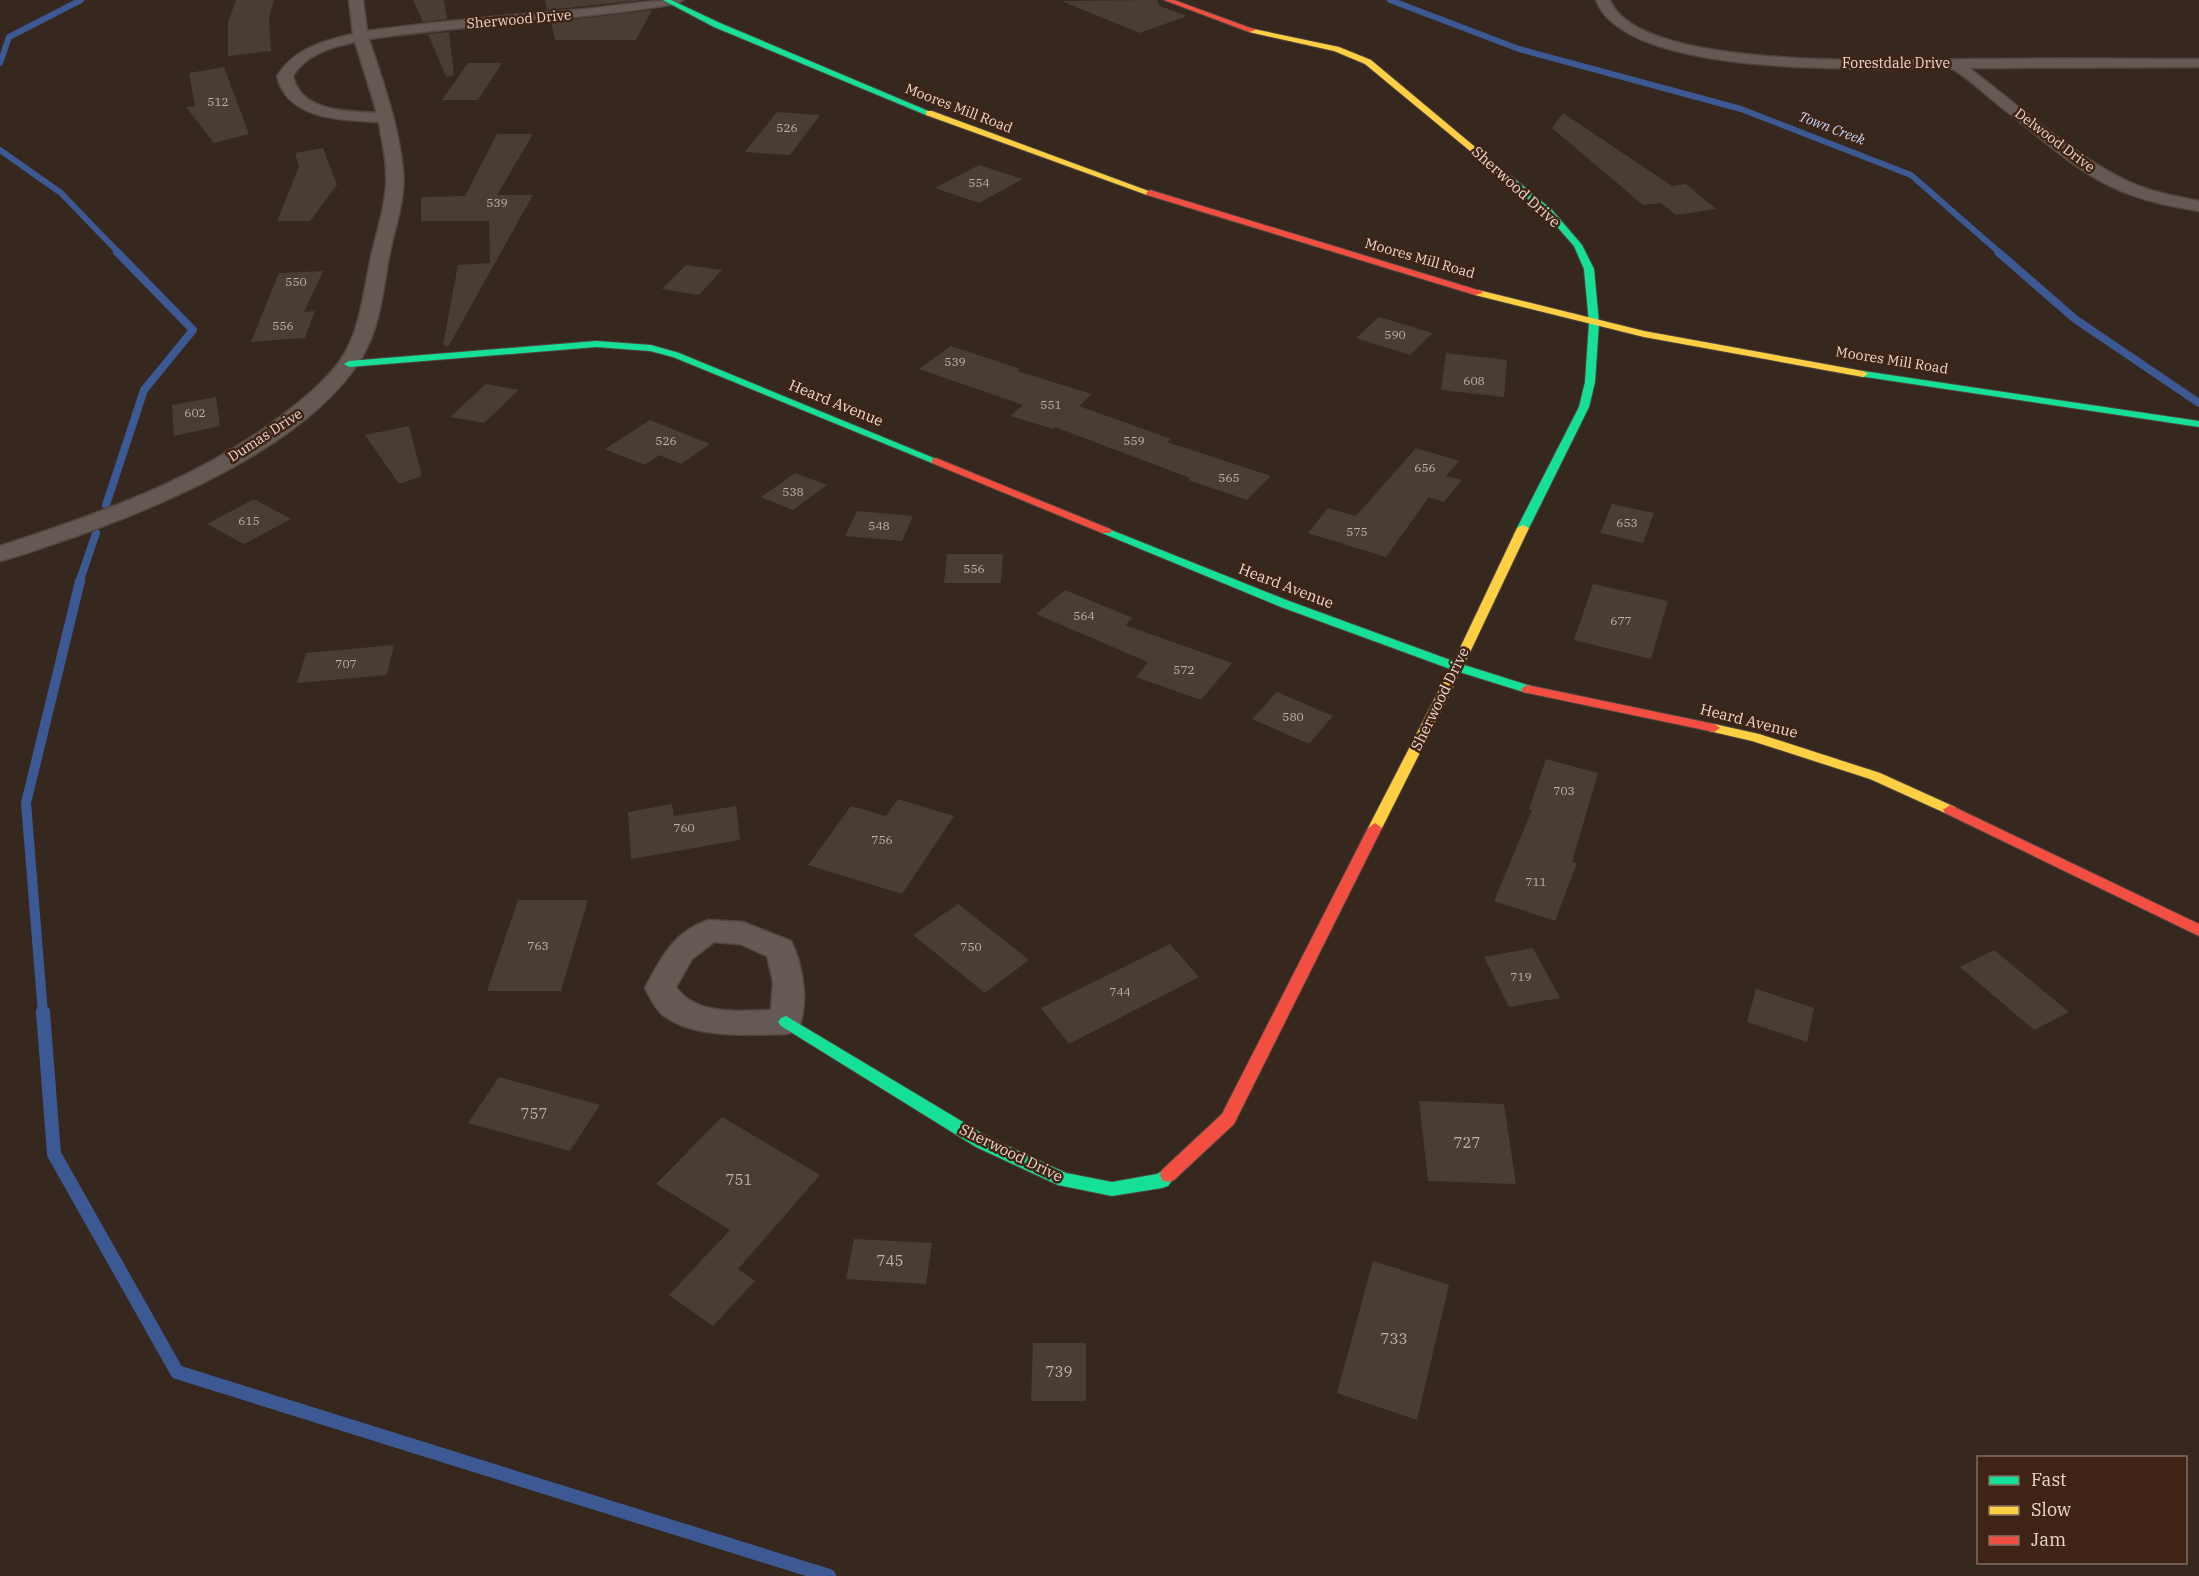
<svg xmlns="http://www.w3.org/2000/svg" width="2199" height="1576" font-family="'IBM Plex Serif',serif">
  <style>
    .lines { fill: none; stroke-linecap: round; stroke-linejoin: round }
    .stream-far3 { stroke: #3c5993; stroke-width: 6 }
    .stream-far2 { stroke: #3c5993; stroke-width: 8 }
    .stream-far1 { stroke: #3c5993; stroke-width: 10 }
    .stream { stroke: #3c5993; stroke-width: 14 }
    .building { fill: #493e36 }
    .street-casing { stroke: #51453e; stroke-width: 3 }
    .fast-casing { stroke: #51453e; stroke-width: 2 }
    .slow-casing { stroke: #51453e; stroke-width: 2 }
    .jam-casing { stroke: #51453e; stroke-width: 2 }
    .street { fill: #655954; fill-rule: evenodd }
    .fast { fill: #16e098; fill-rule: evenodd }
    .slow { fill: #ffcf43; fill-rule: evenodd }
    .jam { fill: #f24e42; fill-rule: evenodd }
    .labels { text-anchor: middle; stroke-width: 5; stroke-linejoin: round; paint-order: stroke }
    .number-label { font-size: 12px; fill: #c2b2a9 }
    .far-street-label { font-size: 14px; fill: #ebd8cf; stroke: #3f2416 }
    .far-water-label { font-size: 14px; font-style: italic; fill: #c1d6fb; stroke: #3f2416 }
    .street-label { font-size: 15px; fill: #ebd8cf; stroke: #3f2416 }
    .near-number-label { font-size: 15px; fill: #c2b2a9 }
  </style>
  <rect width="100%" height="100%" fill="#36271f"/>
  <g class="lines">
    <path class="stream-far3" d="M1390,0L1519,49L1741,109L1911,175L2000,253
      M0,63L9,37L81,0
      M0,150L61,193L119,253"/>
    <path class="stream-far2" d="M1998,252L2075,319L2199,403
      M106,505L144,390L193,330L117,252
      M79,583L96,533"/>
    <path class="stream-far1" d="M43,1014L26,803L80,581"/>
    <path class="stream" d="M43,1012L54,1154L177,1372L829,1576"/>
  </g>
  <path class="building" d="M236,0H274L269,17L271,51L228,56V22Z
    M413,0H444L447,19L423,22Z
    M545,0H643L547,10Z
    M1157,0L1160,6L1187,16L1140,33L1061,1Z
    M652,10L636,40H555L551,22Z
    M449,32L454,75L446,77L428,34Z
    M468,63H502L478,100H442Z
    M224,67L249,134L214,143L186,107L195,106L189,73Z
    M777,112L820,115L790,155L745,152Z
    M1563,113L1672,186L1686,184L1716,209L1676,215L1661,203L1643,205L1552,128Z
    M497,134H533L497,195H533L448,347L443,345L458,265L490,263L489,221H421V197L465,196Z
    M323,148L337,185L310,221H277L299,167L295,153Z
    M979,165L1023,179L979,203L935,188Z
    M686,265L722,270L699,295L662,289Z
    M323,271L304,312L315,311L305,338L251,342L279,273Z
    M1379,317L1433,333L1410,355L1356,338Z
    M951,346L1020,369L1017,371L1092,394L1079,406L1171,439L1167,442L1271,476L1247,500L1188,480L1190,478L1055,427L1053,429L1010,416L1023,405L919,369Z
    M1446,353L1507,360L1504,397L1441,390Z
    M486,384L519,390L484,423L450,417Z
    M216,397L220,426L174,436L172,405Z
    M650,420L710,444L681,464L659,455L645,465L605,449Z
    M409,426L422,476L399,484L365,435Z
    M1416,448L1459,461L1446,476L1462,480L1444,502L1429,497L1386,557L1308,533L1328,508L1356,516Z
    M795,473L827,485L793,510L761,497Z
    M254,499L291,519L244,544L207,524Z
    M1612,504L1654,513L1643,543L1600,533Z
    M857,511L913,516L902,541L845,536Z
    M947,554H1003L1001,583H944Z
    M1593,584L1668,601L1651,659L1574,640Z
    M1065,590L1133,618L1125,625L1232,663L1201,700L1136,677L1148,662L1036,614Z
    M394,645L387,675L297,683L306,653Z
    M1277,692L1333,716L1309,744L1252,719Z
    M1546,759L1598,773L1572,862L1577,863L1555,921L1494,901L1532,810L1529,809Z
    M898,799L954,816L902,894L808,865L851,806L886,816Z
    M672,804L674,816L736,806L740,840L631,859L628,812Z
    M518,900H588L561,991H487Z
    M958,904L1029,960L985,993L913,935Z
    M1170,944L1199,977L1069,1044L1041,1008Z
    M1533,948L1560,998L1509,1007L1484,957Z
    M1994,950L2069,1012L2034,1030L1960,967Z
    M1756,989L1814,1008L1807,1042L1747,1022Z
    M499,1077L600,1105L570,1151L468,1123Z
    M1419,1101L1504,1104L1516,1184L1428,1181Z
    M722,1117L820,1175L738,1269L755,1281L713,1326L669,1295L730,1230L656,1184Z
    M854,1239L932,1243L926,1284L846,1279Z
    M1373,1261L1449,1285L1417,1420L1337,1393Z
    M1033,1343H1086V1401H1031Z"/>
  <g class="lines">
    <g class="street-casing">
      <path id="street" d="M349,0H363L367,31C436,21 504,16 573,10C610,7 646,0 683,0L676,4C574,21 471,24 369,39C383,82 399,126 403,171C406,197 395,227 390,252C383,287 381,326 362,357C310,444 166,504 74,537C49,545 25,555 0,561V546C105,512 212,474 298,403C315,389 333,373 345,353C361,324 364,289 371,257C377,230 388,199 386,172C386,155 381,139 379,122C342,120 287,120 277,76C295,48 323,41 353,34ZM355,42L377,113C346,111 301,112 293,76C306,54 332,47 355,42Z
        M1596,0H1610C1639,74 1914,59 1985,59C2056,58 2128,59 2199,59V67L1969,68C2017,104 2070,153 2123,179C2146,191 2174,196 2199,201V211C2170,206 2138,200 2112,187C2074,169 2042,139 2009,113C1996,104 1963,73 1952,69C1942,65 1901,69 1888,69C1823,68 1623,71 1596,0Z
        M709,920L743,922L791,941C803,965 810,1006 797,1031L786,1034C749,1035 694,1039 663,1015C655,1009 650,997 645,988C661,958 674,931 709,920ZM714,942L740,944L767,956L773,982L771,1010C740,1011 696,1016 676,987L692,959Z"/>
    </g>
    <g class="fast-casing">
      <path id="fast" d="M663,0H671L720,23L933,113L926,115L714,27Z
        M1504,175H1510L1552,210L1582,245L1594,269L1599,323L1595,382L1589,407L1529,528L1523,531L1517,528L1579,407L1585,382L1589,323L1584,269L1574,246L1546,214L1504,179Z
        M596,341L651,345L679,353L941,461L940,463H932L673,357L650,351L596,347L349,367L344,364L349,361Z
        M1863,371L2199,421V427L1859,376L1858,374Z
        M1106,528L1289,601L1461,664L1531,686L1533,689L1527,693L1453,670L1281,607L1102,533V529Z
        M786,1016L988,1137L1066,1173L1112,1182L1157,1174L1168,1168L1174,1170L1176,1175L1168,1186L1162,1188L1112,1196L1058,1185L976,1147L781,1026L778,1022L781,1018Z"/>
    </g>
    <g class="slow-casing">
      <path id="slow" d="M1249,28L1339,47L1371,60L1511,177L1504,179L1365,64L1334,51L1249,32Z
        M926,111H932L1154,193L1147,195L926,115Z
        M1478,290L1644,331L1863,371L1868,374L1863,377L1644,337L1475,295L1473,293Z
        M1523,525L1529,528L1463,667L1382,828L1375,833L1370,831L1368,828L1451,667L1517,528Z
        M1714,724L1759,734L1880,773L1955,807L1957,810L1955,813H1945L1870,779L1752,741L1709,731L1708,728Z"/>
    </g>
    <g class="jam-casing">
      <path id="jam" d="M1164,0H1174L1256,30L1249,32Z
        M1150,190L1481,291L1483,293L1475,295L1147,195L1146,193Z
        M936,458L1110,529L1112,531L1110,533H1102L932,463V459Z
        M1527,685L1714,724L1720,728L1714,732L1523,692L1521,689Z
        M1950,805L2199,924V936L1945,813L1943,810Z
        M1375,823L1382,828L1234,1124L1174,1180L1168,1182L1162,1180L1160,1175L1162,1170L1222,1114L1368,828Z"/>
    </g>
    <use href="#street" class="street"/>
    <use href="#fast" class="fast"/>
    <use href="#slow" class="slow"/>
    <use href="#jam" class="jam"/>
  </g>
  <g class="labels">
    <g class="number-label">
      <text x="218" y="106">512</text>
      <text x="787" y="132">526</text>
      <text x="979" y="187">554</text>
      <text x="497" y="207">539</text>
      <text x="296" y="286">550</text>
      <text x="283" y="330">556</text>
      <text x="1395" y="339">590</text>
      <text x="955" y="366">539</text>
      <text x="1474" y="385">608</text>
      <text x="1051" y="409">551</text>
      <text x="195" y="417">602</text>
      <text x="666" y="445">526</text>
      <text x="1134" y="445">559</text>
      <text x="1425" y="472">656</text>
      <text x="1229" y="482">565</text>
      <text x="793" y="496">538</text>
      <text x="249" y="525">615</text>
      <text x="1627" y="527">653</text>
      <text x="879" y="530">548</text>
      <text x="1357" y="536">575</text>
      <text x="974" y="573">556</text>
      <text x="1084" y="620">564</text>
      <text x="1621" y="625">677</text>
      <text x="346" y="668">707</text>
      <text x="1184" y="674">572</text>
      <text x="1293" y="721">580</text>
      <text x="1564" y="795">703</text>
      <text x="684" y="832">760</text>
      <text x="882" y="844">756</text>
      <text x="1536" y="886">711</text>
      <text x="538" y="950">763</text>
      <text x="971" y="951">750</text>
      <text x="1521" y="981">719</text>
      <text x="1120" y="996">744</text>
    </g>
    <g class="far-street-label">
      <text transform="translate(519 19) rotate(-5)" y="5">Sherwood Drive</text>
      <text x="1896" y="68">Forestdale Drive</text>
      <text transform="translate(959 108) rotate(21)" y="5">Moores Mill Road</text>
      <text transform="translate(2055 140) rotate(37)" y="5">Delwood Drive</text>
      <text transform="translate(1420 258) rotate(16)" y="5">Moores Mill Road</text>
      <text transform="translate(1892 360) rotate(9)" y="5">Moores Mill Road</text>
      <text transform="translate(265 435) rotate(-33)" y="5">Dumas Drive</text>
    </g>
    <g class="far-water-label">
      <text transform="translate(1832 128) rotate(21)" y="5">Town Creek</text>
    </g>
    <g class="street-label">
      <text transform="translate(1516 187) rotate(42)" y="5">Sherwood Drive</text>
      <text transform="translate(836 403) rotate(22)" y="5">Heard Avenue</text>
      <text transform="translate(1286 586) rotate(21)" y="5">Heard Avenue</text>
      <text transform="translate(1440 699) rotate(-64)" y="5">Sherwood Drive</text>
      <text transform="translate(1749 721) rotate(14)" y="5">Heard Avenue</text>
      <text transform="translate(1011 1153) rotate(26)" y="5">Sherwood Drive</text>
    </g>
    <g class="near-number-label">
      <text x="534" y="1119">757</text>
      <text x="1467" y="1148">727</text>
      <text x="739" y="1185">751</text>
      <text x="890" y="1266">745</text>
      <text x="1394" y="1344">733</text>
      <text x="1059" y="1377">739</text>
    </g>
  </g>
  <rect x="1977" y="1456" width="210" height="108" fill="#3f2416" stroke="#846c60" stroke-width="1.5"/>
  <rect x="1989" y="1476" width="30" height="9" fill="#16e098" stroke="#846c60" stroke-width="1.5"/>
  <text x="2031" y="1486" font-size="18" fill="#ebd8cf">Fast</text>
  <rect x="1989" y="1506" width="30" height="9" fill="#ffcf43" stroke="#846c60" stroke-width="1.5"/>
  <text x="2031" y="1516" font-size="18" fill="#ebd8cf">Slow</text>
  <rect x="1989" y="1536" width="30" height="9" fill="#f24e42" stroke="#846c60" stroke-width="1.5"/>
  <text x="2031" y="1546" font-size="18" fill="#ebd8cf">Jam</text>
</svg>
